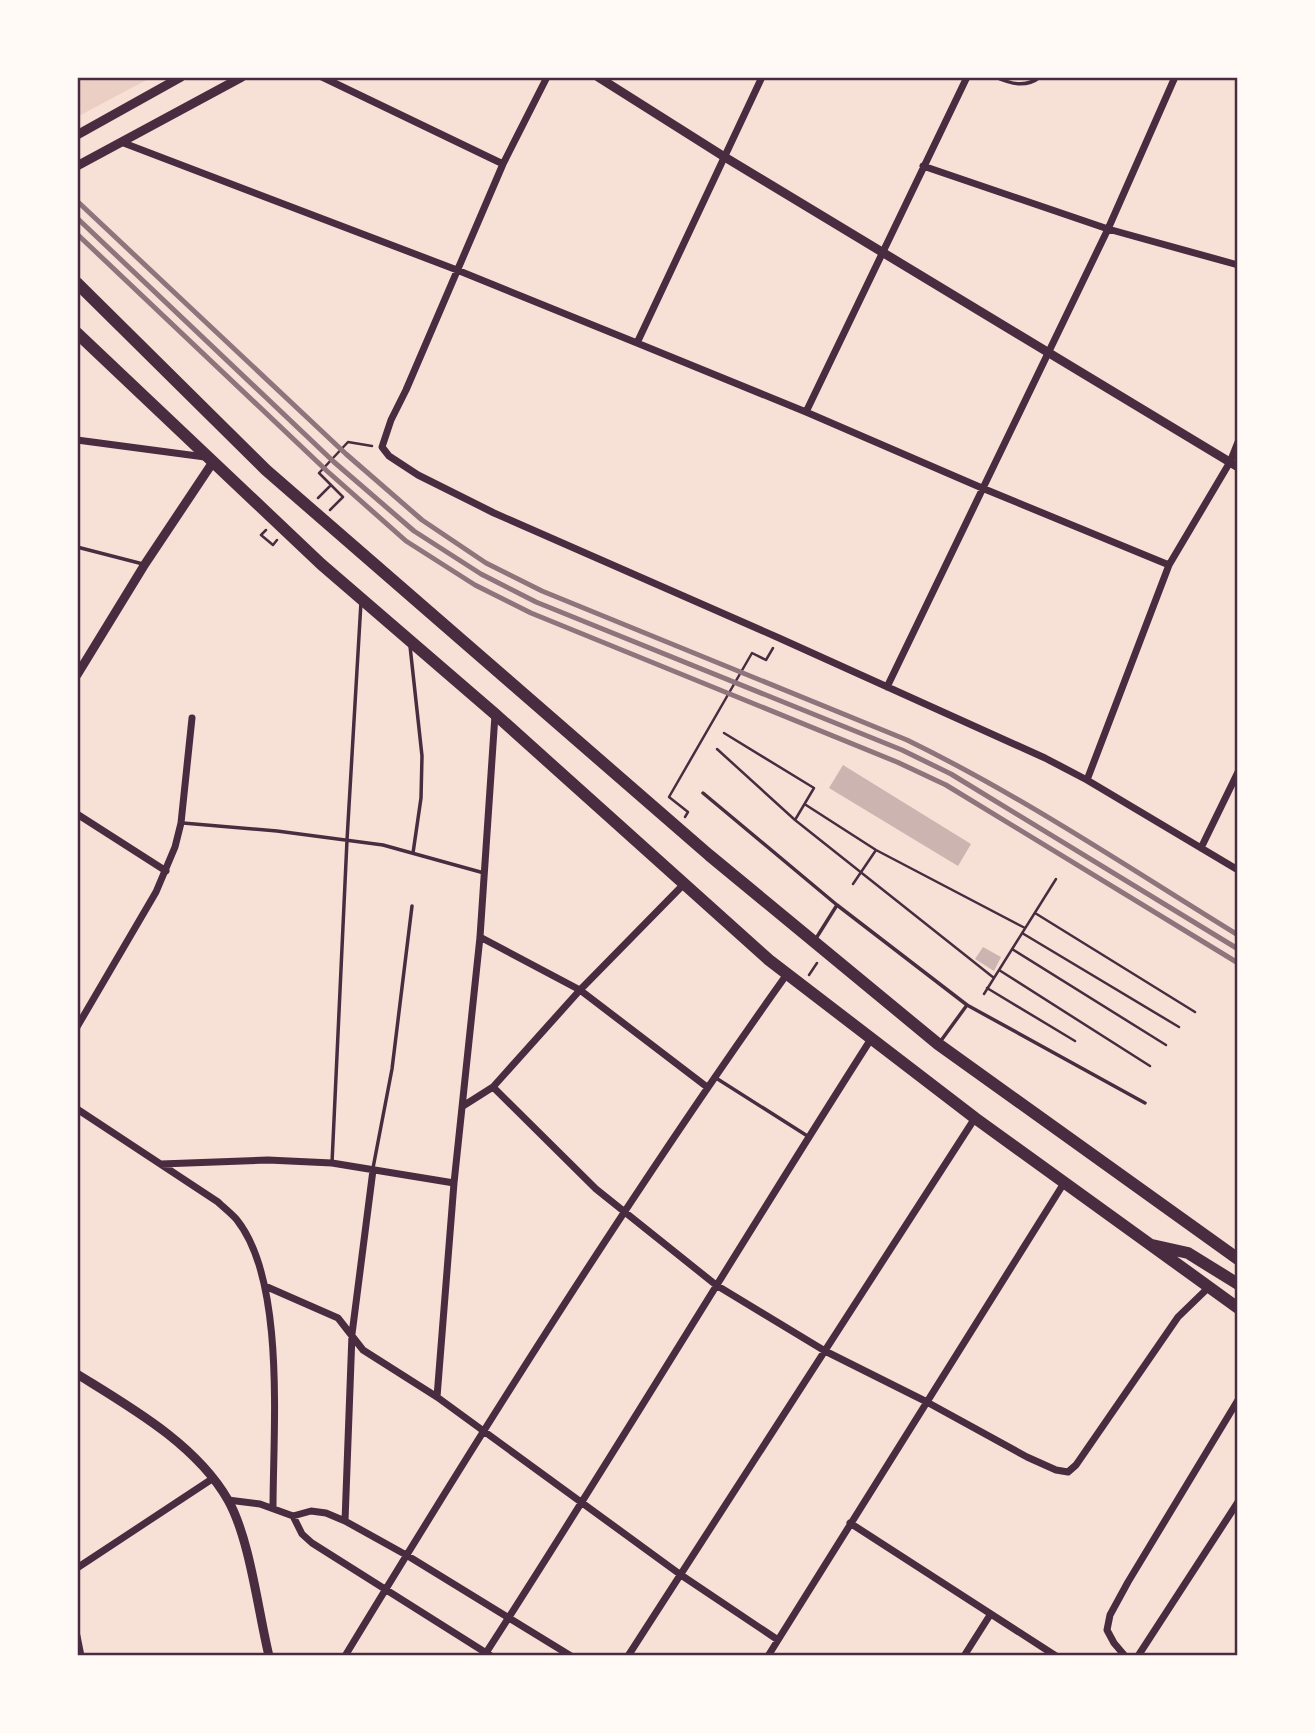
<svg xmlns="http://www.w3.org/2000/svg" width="1315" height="1733" font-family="'Open Sans',sans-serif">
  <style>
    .green { fill: #ebcfc5 }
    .building { fill: #ccb4b1 }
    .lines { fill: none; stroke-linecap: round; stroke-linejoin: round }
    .path { stroke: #4a2c40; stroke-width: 2.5 }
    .service { stroke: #4a2c40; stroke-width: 3.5 }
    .minor { stroke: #4a2c40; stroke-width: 7 }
    .tertiary { stroke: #4a2c40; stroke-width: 9 }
    .primary { stroke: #4a2c40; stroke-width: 12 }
    .rail { stroke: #8f747c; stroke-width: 5 }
    .neatline { fill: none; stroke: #4a2c40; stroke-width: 2.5 }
  </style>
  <rect width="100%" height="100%" fill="#f7e1d7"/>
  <path class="green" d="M77,77H152L77,117Z"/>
  <path class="building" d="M843,765L971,844L958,866L829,788Z
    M983,947L1001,957L994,971L975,959Z"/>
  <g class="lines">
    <path class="path" d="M318,498L331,485
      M330,510L343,497L319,473L348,442L372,446
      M266,530L261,535L273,545L277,540
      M724,733L814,788L795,820
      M717,749L795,820L994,978
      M806,805L876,850L1025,928
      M685,817L688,812L669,797L752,653L766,660L773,648
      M853,884L876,850
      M1035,913L1195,1012
      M1022,933L1179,1027
      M1012,949L1166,1045
      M999,970L1150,1066
      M809,975L817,963
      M987,988L1075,1041
      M984,994L1056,879"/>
    <path class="service" d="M995,77C1011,84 1026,88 1040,77
      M77,547L143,564
      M410,646L422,756L421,798L413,853
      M703,793L837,905
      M183,823L277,831L383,845L484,873
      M815,940L837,905L967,1005L940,1042
      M967,1005L1145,1103
      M716,1078L809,1137
      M332,1163L347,840L361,602
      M373,1168L392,1069L412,906"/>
    <path class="minor" d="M322,77L503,164
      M547,77L503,164L406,390L391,420L382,447L389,456L418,475L494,513L779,638L1045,758L1087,780L1238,870
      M121,142L457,270L637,343L806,412L982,488L1169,565
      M923,166L1108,229L1238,265
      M637,343L762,77
      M806,412L967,77
      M77,440L205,457
      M887,687L1108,229L1175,77
      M1087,780L1169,565L1230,462L1238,442
      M77,814L166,871
      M1201,848L1238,772
      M480,937L580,990L707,1087
      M77,1027L156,892L175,847L181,823L192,718
      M493,1087L596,1189L716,1285L825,1351L925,1401L1027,1457L1056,1470L1068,1472L1076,1465L1178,1317L1209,1287
      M463,1106L493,1087L580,990L684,884
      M77,1109L218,1202C224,1208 232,1214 237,1220C286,1282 273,1431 273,1508
      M161,1164L268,1160L332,1163L454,1183
      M265,1286L338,1318L363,1350L437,1397L681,1575L778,1640
      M437,1397L454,1183L480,937L495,715
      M228,1500L260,1504L293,1516L311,1511L326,1513L345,1521L408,1556L571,1656
      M293,1516L302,1534L312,1543L491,1656
      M345,1521L352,1334L373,1170
      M850,1523L1056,1656
      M77,1568L212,1479
      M77,1636L81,1656
      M345,1656C486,1424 630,1195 787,974
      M484,1656C616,1452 740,1244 871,1039
      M628,1656L975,1118
      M768,1656L1064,1183
      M964,1656L990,1615
      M1125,1656L1114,1643L1107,1630L1110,1615L1128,1582L1238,1400
      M1138,1656L1238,1502"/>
    <path class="tertiary" d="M598,77L723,156L1238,467
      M77,135L181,77
      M77,166L242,77
      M77,675L145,564L213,462
      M77,1374C130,1407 196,1444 228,1500C250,1539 258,1611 269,1656"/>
    <path class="primary" d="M77,283L266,470L709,855L938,1044L1238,1259
      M77,333L321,564L495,714L769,960L975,1118L1238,1308
      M1152,1245L1188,1253L1238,1284"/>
    <path class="rail" d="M77,201L346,454L422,520L486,563L542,591L907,740C1022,796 1129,868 1238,935
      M77,218L334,462L414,531L481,574L536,602L902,750L951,774L1238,949
      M77,234L327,471L406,541L475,585L531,613L897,762L946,785L1238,963"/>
  </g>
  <rect width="1315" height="1733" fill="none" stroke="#fffaf5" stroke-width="158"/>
  <rect x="79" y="79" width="1157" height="1575" class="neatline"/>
</svg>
